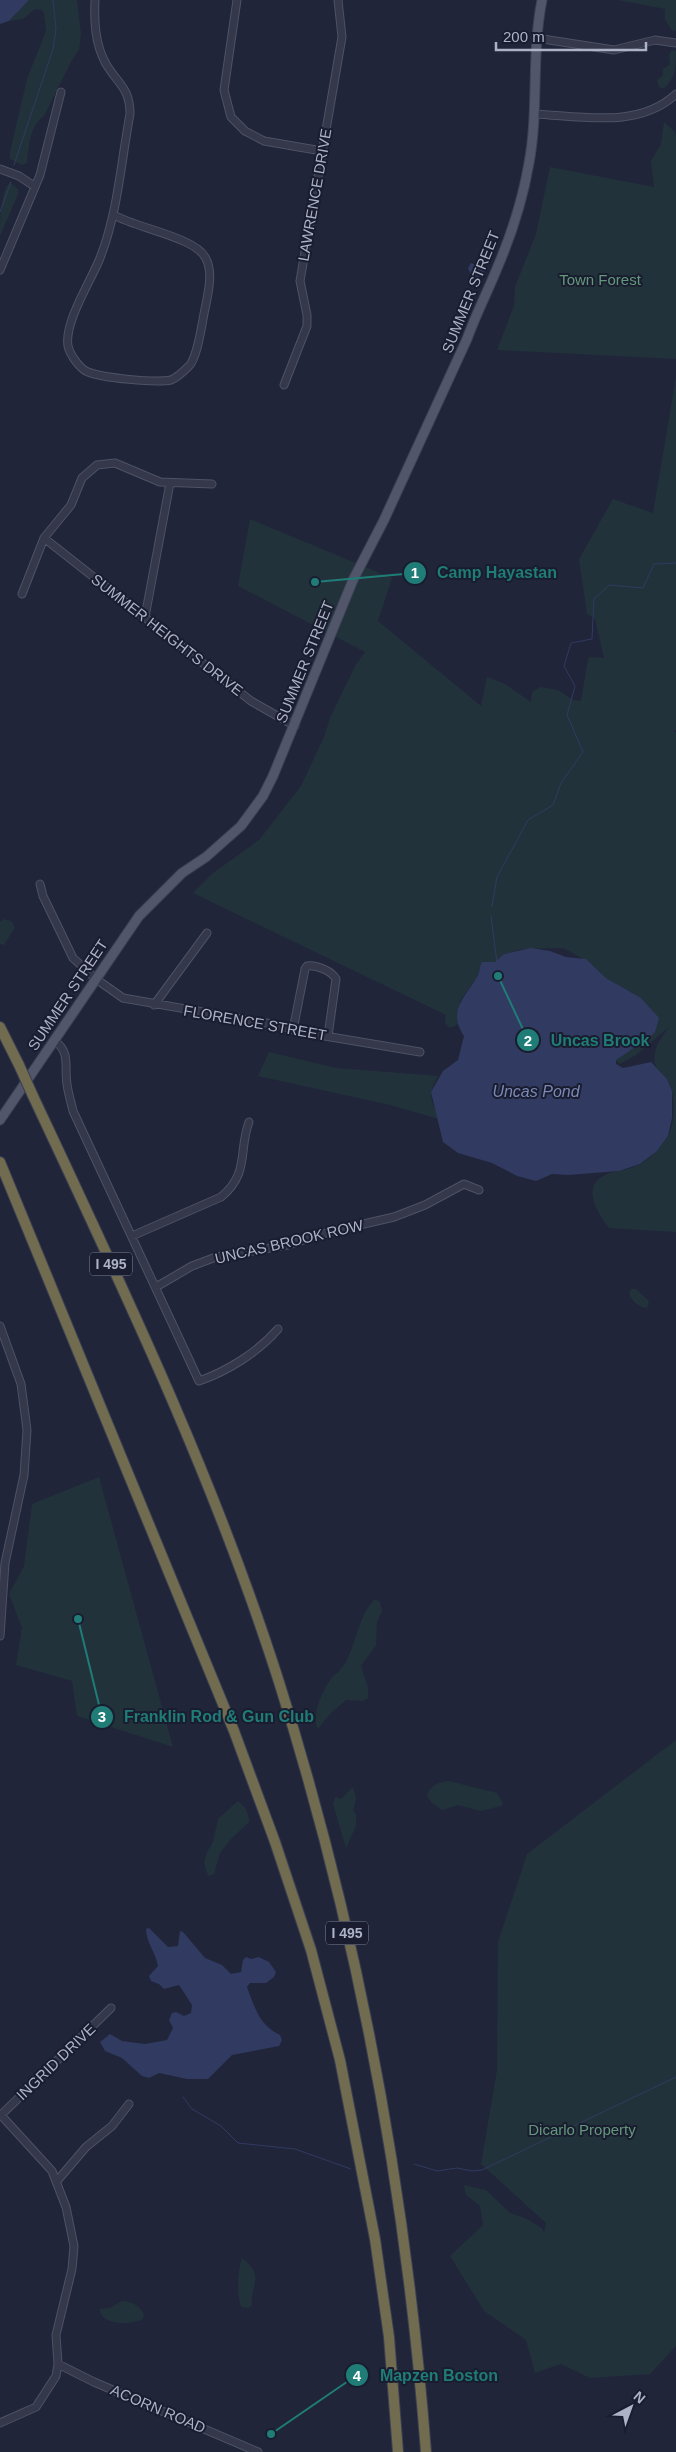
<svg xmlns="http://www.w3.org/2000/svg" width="676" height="2452" font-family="Arial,sans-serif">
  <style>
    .green { fill: #22323b }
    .water { fill: #313a60 }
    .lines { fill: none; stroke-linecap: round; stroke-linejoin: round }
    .stream { stroke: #313a60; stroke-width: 1 }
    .minor-casing { stroke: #4e5265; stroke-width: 9 }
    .major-casing { stroke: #3d4154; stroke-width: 11 }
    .highway-casing { stroke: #3b3f52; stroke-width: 12 }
    .minor { stroke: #34384a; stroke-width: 7 }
    .major { stroke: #51566a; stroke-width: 9 }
    .highway { stroke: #716b50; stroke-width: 10 }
    .highway-bridge-casing { stroke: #3b3f52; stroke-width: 12; stroke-linecap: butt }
    .highway-bridge { stroke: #716b50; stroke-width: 10 }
    .labels { text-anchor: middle; stroke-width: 4; stroke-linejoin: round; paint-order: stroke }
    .shield { fill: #191d2f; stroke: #818599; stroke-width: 1 }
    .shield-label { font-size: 14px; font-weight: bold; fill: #aeb2c7 }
    .street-label { font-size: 15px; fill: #aeb2c7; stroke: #191d2f }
    .park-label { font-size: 15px; fill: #64987c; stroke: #191d2f }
    .water-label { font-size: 16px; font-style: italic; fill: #7c87b5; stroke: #191d2f }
    .leader { fill: none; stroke: #1f7c77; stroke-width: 2 }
    .callout-dot { fill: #1f7c77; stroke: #191d2f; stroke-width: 2 }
    .mark-label { font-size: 15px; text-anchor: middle; font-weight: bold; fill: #fff }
    .callout-label { font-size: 16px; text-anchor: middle; font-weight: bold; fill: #1f7c77; stroke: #191d2f; stroke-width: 4; stroke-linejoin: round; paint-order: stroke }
  </style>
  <rect width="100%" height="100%" fill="#20253a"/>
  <path class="green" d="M29,0H77L81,34L79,50L72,60L44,116C29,127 29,146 27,163L22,165L10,159V152L27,79L46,31L44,13L42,10L35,9L23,19L9,21Z
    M618,0H676V30L672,31L665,19V9Z
    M672,50L676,51C676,68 676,78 663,89L659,87L657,80L663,75V69L670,64L669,55Z
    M664,122L675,132L676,137V359L497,350L514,306L515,287L536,234L550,167L654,187L651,161L661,144Z
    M10,182L18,189V194L0,236C0,220 0,193 10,182Z
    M676,377V730H674L676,733V1232L609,1228C596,1211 579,1183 610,1173C619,1170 628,1170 636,1166C649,1161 659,1149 667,1138C676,1123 676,1094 667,1079C663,1074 657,1071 655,1064C652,1049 661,1038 669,1027L636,1055L620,1064L613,1058L654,1013L641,998L606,978L589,962L563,948L522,949L504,954L495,962H482L477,977L460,1001L461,1023L450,1028L445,1023L446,1015L193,893L213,873L259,840L301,786L324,737L330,718L355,666L365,652L238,586L250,519L392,578L378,621L481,706L487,677L505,684L531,702L532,692L540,687L558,690L573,700L581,701L588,659L590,657L604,658L595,619L587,614L579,559L613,499L653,513Z
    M4,919L11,921L15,927L4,945L0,944V922Z
    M269,1052L336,1068L438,1076C427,1096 431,1099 439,1119L390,1105L258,1076Z
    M631,1289H636L649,1301L647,1308C638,1307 633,1302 629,1294Z
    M99,1477L173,1747L77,1716L72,1681L16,1665L22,1628L9,1594L24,1566L32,1504Z
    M375,1599L380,1602L382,1611L377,1622L376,1645L361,1666L368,1688V1698L363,1701L346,1700L330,1714L318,1729C311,1715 322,1691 331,1679C334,1675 339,1672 342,1668C357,1647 356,1618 375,1599Z
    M676,1740V2346L650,2374L590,2378L561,2364L535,2373L526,2340L484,2311L450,2256L483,2225L480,2206L466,2195L464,2185L486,2190L510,2213L525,2218L542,2228L544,2233L546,2223L481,2164L497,2070L498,1942L527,1854Z
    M449,1781L497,1793L503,1803L501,1806L481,1811L458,1805L442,1810L432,1803L427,1796C430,1785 439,1782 449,1781Z
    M353,1787L356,1798L353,1811L356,1814V1826L346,1848L333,1804L335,1797L341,1799Z
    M238,1801C245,1806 249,1813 249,1822L231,1839L220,1853L214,1874L208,1876L204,1863L207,1852L213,1842L218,1819Z
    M242,2258C266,2277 250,2283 252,2305L249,2308L241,2307C236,2293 238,2270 242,2258Z
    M122,2301C131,2301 141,2306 144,2315L143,2319C133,2325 100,2326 100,2309L110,2308Z"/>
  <path class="water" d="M0,0H29L9,21L0,24Z
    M471,263L484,268L485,272L478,278L472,277L468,268Z
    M531,948L550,951L566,957L586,959L606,978L641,998L659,1018L655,1032L650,1037L616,1060V1064L623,1068L651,1062L667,1079L672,1091V1118L668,1136L657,1151L640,1164L619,1171L568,1175L552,1174L536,1181L517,1176L492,1163L458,1153L443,1142L431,1092L443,1071L458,1060L464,1036C447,1011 465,997 477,977C480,972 479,967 482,962H495L504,954Z
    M149,1928L168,1947L178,1946L180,1931L183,1932L205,1958L222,1965L231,1974L241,1972L243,1960L246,1957L251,1959L259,1957L269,1962L276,1972L274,1977L266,1983H250L247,1987C255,2008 259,2025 280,2035L282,2040L279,2046L232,2055L208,2079H187L159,2073L149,2078L142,2076L122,2058L105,2051L100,2042L110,2034L122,2041L145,2044L167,2040L173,2028L169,2020L172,2013L176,2012L184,2016L191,2013L192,2005L179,1985L164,1989L159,1984L151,1981L149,1976L158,1966C156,1953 146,1942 146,1929Z"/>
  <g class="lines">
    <path class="stream" d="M14,165L53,49L56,29L53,0
      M0,212L11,182
      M492,906L497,877L528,820L553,805L561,783L583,752L567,715L575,686L564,666L571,643L592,639L594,599L609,585L643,588L654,564L676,563
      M491,916L497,963
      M183,2097L192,2109L221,2126L238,2143L295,2149L351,2169
      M414,2164L437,2171L457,2168L472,2171L482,2170L676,2077"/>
    <g class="minor-casing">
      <path id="minor" d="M95,0C94,22 95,44 106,64C118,84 130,88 130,114C121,162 118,212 100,258C91,281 64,322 68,346C70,355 80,369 88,372C103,378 155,383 171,380C176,378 184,371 189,366C198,357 202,322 205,309C208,293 214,272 205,257C194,237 136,228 114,215
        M237,0L224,90L231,117L245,131L264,141L322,151
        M536,38L614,50L655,40L676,43
        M534,114C581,116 639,129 676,94
        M0,169L19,176L34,186
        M0,270L40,175L61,92
        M284,385L307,326V315L300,281L342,37L338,0
        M44,538L251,701L295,726
        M22,594L44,538L71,505L82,478L97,465L115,463L160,482L212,484
        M145,617L170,483
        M40,884L43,896L73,958L96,979L123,998L272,1024L307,1033L420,1052
        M154,1005L207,933
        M293,1030L305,969L307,966C317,965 332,971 336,979L328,1036
        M55,1041C71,1053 64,1067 67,1084C68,1093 71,1102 73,1111L199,1381C228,1371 258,1352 278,1329
        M132,1236L221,1197C250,1173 238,1151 249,1122
        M156,1287L192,1266L216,1257L288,1245L329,1232L394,1217L425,1205L464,1184L479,1190
        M0,1326L21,1384L27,1430L24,1475L5,1563L0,1636
        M0,2114L52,2171L66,2207L74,2246L72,2269L56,2335L58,2364L56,2376L36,2407L0,2423
        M1,2115L111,2008
        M57,2181L86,2147L112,2126L129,2104
        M58,2364L94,2382L258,2452"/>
    </g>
    <g class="major-casing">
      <path id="major" d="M0,1120L139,916L182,873L206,857L241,826L263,796L273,776L353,580L384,520L467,339C476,314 488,291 498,266C512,233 523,198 529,163C539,110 531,55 542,0"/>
    </g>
    <g class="highway-casing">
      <path id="highway" d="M0,1027L19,1065
        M33,1096C123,1288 215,1480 279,1682C358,1932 406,2191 426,2452
        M0,1162L234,1731L275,1842L311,1950L340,2060L375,2239L389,2337L398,2452"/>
    </g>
    <use href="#minor" class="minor"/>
    <use href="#major" class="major"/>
    <use href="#highway" class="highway"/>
    <g class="highway-bridge-casing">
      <path id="highway-bridge" d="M19,1065L33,1096"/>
    </g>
    <use href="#highway-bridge" class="highway-bridge"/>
  </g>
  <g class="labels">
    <g class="shield">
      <rect x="90" y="1252.5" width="42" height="23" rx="4"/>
      <rect x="326" y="1921.5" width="42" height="23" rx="4"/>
    </g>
    <g class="shield-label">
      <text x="111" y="1269">I 495</text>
      <text x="347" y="1938">I 495</text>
    </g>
    <g class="street-label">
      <text transform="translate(315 195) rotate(-80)" y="5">LAWRENCE DRIVE</text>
      <text transform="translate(471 292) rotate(-68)" y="5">SUMMER STREET</text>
      <text transform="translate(167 635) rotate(38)" y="5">SUMMER HEIGHTS DRIVE</text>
      <text transform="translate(305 662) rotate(-68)" y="5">SUMMER STREET</text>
      <text transform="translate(68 995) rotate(-56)" y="5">SUMMER STREET</text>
      <text transform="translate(255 1023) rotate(10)" y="5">FLORENCE STREET</text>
      <text transform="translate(289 1242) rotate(-13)" y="5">UNCAS BROOK ROW</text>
      <text transform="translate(56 2062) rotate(-44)" y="5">INGRID DRIVE</text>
      <text transform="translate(158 2409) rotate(23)" y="5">ACORN ROAD</text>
    </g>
    <g class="park-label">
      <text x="600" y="285">Town Forest</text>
      <text x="582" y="2135">Dicarlo Property</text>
    </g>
    <g class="water-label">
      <text x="536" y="1097">Uncas Pond</text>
    </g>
  </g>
  <path class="leader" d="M315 582L415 573M498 976L528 1040M78 1619L102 1717M271 2434L357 2375"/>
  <g class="callout-dot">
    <circle cx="315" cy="582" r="5"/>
    <circle cx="498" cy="976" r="5"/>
    <circle cx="78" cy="1619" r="5"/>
    <circle cx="271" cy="2434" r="5"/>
    <circle cx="415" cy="573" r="12"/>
    <circle cx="528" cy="1040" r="12"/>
    <circle cx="102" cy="1717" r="12"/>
    <circle cx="357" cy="2375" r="12"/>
  </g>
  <g class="mark-label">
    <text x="415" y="578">1</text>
    <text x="528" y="1046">2</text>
    <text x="102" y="1722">3</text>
    <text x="357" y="2381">4</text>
  </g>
  <g class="callout-label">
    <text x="497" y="578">Camp Hayastan</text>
    <text x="600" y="1046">Uncas Brook</text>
    <text x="219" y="1722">Franklin Rod &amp; Gun Club</text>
    <text x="439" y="2381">Mapzen Boston</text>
  </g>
  <g transform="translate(631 2407) rotate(41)" stroke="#191d2f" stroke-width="4" paint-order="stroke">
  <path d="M0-4L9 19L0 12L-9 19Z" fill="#aeb2c7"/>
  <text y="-8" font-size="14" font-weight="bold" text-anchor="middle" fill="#aeb2c7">N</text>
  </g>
  <path d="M496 42v8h150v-8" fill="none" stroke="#aeb2c7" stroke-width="2.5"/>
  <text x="503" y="42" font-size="15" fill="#aeb2c7" stroke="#191d2f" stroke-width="4" paint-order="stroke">200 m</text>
</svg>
